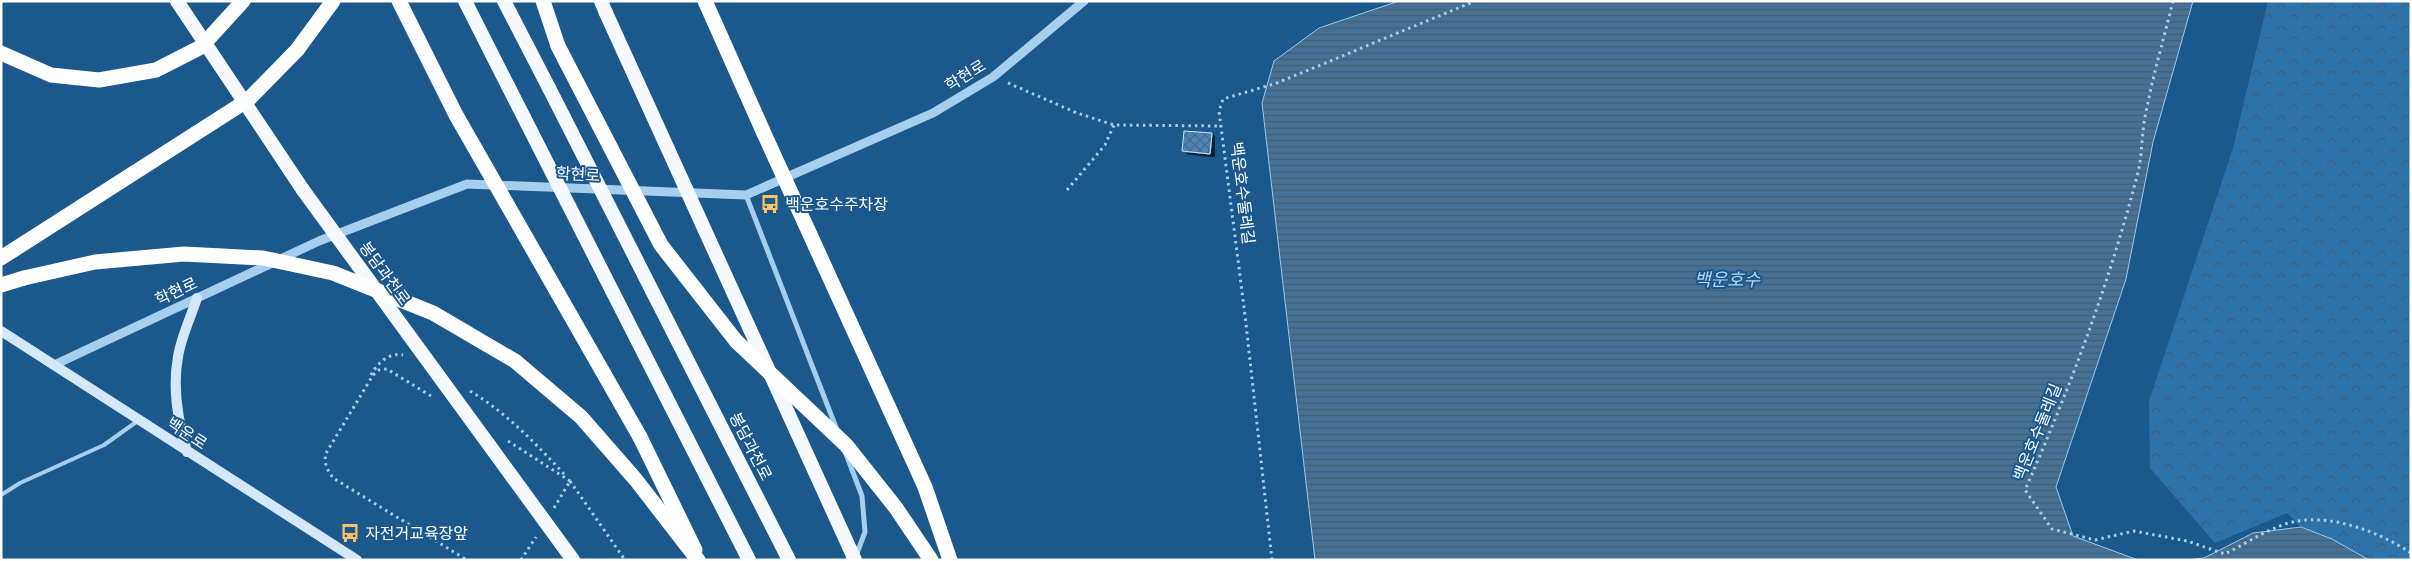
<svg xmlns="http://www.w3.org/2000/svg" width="2412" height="561" font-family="'Exo 2','Noto Sans KR',sans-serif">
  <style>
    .forest { fill: url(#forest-crowns) }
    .water { fill: url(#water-rules); stroke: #99caef }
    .building { fill: url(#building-cross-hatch); stroke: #cce5fa; filter: url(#shadow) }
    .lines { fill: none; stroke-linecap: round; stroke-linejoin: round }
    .path { stroke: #a6ceed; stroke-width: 3; stroke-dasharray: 2.5 4; stroke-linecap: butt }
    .service { stroke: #a6ceed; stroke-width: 4 }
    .minor { stroke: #a6ceed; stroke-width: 5 }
    .tertiary { stroke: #a6ceed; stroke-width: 9 }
    .secondary { stroke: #d3e8fa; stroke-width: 10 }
    .trunk { stroke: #f6faff; stroke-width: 14 }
    .motorway { stroke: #fff; stroke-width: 15 }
    .trunk-bridge { stroke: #f6faff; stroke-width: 14 }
    .motorway-bridge { stroke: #fff; stroke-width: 15 }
    .labels { text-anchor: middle; stroke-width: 4; stroke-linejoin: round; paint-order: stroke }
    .street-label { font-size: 16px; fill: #fff; stroke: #1b588c }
    .poi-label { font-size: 16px; fill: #fff; stroke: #1b588c; text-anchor: start }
    .water-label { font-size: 18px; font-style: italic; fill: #b2d7f4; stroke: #1b588c }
  </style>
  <defs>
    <pattern id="forest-crowns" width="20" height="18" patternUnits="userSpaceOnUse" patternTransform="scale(1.25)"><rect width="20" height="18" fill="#2e72aa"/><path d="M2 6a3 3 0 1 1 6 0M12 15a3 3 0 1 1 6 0" fill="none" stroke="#3e5d76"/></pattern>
    <pattern id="water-rules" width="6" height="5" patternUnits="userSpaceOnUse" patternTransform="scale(1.25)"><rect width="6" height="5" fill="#457196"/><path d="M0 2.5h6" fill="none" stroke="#495b6a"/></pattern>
    <pattern id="building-cross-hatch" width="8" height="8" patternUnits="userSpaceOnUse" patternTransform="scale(1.25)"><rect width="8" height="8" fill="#4884b6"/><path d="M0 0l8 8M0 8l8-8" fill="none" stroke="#4a6b86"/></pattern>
    <filter id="shadow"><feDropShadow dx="5.5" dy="3" stdDeviation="0" flood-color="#0009"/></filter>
  </defs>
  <rect width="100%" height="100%" fill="#1b588c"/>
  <path class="forest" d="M2268,1H2411V560H2369L2332,539L2301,527L2287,513L2215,543L2150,468L2149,401L2233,148Z"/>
  <path class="water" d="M1399,1H2193L2153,142L2126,279L2056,487L2073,536L2138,560H1315L1262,103L1274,61L1319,28Z
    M2301,527L2332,539L2369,560H2187L2204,558L2253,533Z"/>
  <path class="building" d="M1184,131L1212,133L1210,154L1182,151Z"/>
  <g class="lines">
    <path class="path" d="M2173,1C2164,38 2153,75 2146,112C2141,133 2143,155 2137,176C2109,284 2070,388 2025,490L2052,529L2095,540L2134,531L2187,541L2225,554C2243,545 2261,533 2280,526C2321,509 2376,530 2411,553
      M1008,83L1077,113L1114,125L1221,126
      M1067,190L1105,145L1114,125
      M371,375C377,364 388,352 403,355
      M470,391C507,413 535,443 564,474
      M431,396L387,369L379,370L373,375L325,455L326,467L333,478L467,560
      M508,441L570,481
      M570,481L625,560
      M554,508L570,481
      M521,560L536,537
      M1272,560L1245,315L1219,111L1223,99L1277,83L1475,1"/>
    <path class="service" d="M1,495L20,483L104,445L139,420"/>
    <path class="minor" d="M746,195L837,430
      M846,454L862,496L865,532L856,556"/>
    <path class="tertiary" d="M54,365L319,241L467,184L746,195L933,113L993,77L1084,1"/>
    <path class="secondary" d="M1,331L357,560
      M187,452C178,421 172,389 178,357C181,337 191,317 197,298"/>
    <path class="trunk" d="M177,1L303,190
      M465,1L508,86
      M504,1L549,88
      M601,1L606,13"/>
    <path class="motorway" d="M399,1L456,115
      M543,1L558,46
      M705,1L762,129
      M1,285L24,278
      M640,437L695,550"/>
    <path class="trunk-bridge" d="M606,13L855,560
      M508,86L749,560
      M549,88L789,560
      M303,190L573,560"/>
    <path class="motorway-bridge" d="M558,46L661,245L736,341L846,445L896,508L931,560
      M1,53L51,75L99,80L156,70L201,47L243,1
      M456,115L640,437
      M762,129L925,487L950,560
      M1,258L248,100L297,50L333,1
      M24,278L95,262L184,254L263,258L333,273L433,313L515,361L581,417L636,480L698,560"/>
  </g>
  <defs>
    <g id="bus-bare" transform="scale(1.5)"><path d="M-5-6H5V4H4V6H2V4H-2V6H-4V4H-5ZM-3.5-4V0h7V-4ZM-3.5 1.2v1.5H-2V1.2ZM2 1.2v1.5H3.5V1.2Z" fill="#fec163" stroke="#1b588c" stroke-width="2.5" paint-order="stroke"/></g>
  </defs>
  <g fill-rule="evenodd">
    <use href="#bus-bare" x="770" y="204"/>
    <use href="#bus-bare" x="350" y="533"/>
  </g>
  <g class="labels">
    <g class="street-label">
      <text transform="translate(965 75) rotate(-32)" y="6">학현로</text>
      <text transform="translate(578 174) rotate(3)" y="6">학현로</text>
      <text transform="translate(1243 193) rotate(83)" y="6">백운호수둘레길</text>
      <text transform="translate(385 273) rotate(54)" y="6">봉담과천로</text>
      <text transform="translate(176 291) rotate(-25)" y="6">학현로</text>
      <text transform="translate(2037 432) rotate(-68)" y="6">백운호수둘레길</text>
      <text transform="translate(187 433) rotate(33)" y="6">백운로</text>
      <text transform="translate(751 446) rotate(63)" y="6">봉담과천로</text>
    </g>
    <g class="poi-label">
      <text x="785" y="210">백운호수주차장</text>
      <text x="365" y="539">자전거교육장앞</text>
    </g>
    <g class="water-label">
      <text x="1727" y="286">백운호수</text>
    </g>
  </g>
  <rect width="2412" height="561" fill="none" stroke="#ffffff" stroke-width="5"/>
</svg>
